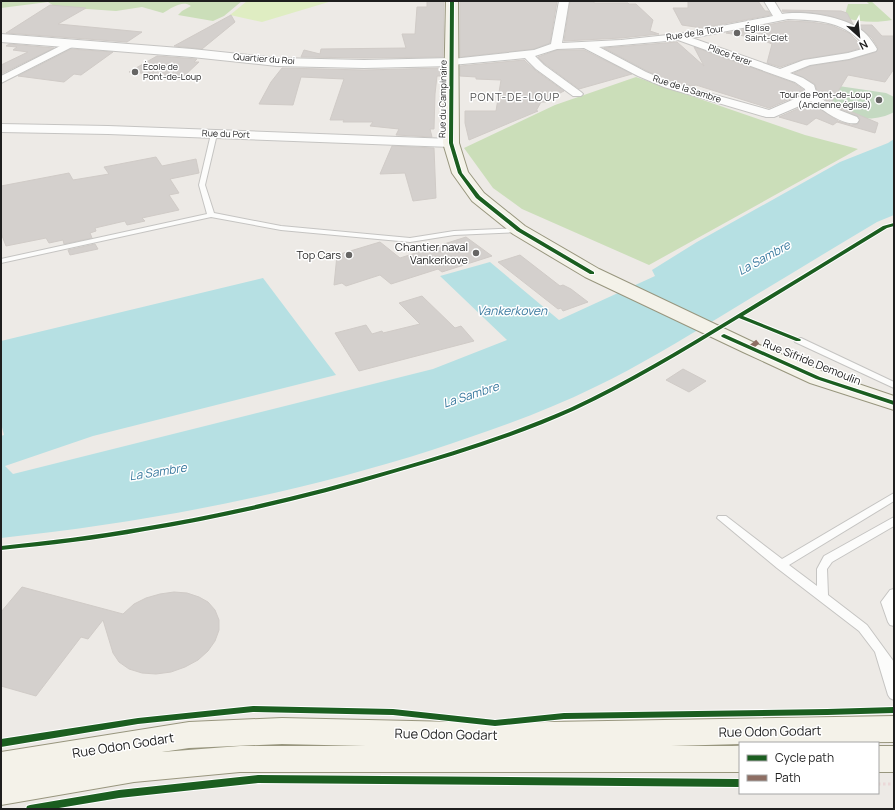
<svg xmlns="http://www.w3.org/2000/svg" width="895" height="810" font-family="Manrope,sans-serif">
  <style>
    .grass { fill: #dfedc2 }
    .forest { fill: #cbdeb9 }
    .cemetery { fill: #c4d9c1 }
    .water { fill: #b6e0e3 }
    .building { fill: #d4d0cd; stroke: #d0cbc7 }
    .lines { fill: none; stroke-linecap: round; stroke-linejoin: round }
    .service-casing { stroke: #c5c4c2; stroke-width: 2 }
    .minor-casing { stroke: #c5c4c2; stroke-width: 2 }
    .tertiary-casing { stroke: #c5c4c2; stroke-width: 2 }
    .secondary-casing { stroke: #98967e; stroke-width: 2 }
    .path { stroke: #ebd8d8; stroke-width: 3; stroke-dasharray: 2.5 2.5; stroke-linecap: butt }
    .service { fill: #fcfcfb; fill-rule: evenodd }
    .minor { fill: #fcfcfb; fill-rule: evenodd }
    .tertiary { fill: #fcfcfb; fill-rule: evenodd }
    .secondary { fill: #f4f2e9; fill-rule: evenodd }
    .quiet { stroke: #8d6e63; stroke-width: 5; stroke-dasharray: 10 5; stroke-linecap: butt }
    .cycleway-casing { stroke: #fff; stroke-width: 2 }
    .cycleway { fill: #1b5e20; fill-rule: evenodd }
    .poi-dot { fill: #666564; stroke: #fff; stroke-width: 1.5 }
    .labels { text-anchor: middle; stroke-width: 3; stroke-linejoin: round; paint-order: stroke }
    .far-poi-label { font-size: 9px; fill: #1e1e1e; stroke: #fff; text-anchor: start }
    .far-street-label { font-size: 9px; fill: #1e1e1e; stroke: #fff }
    .far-quarter-label { font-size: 11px; letter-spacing: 1px; fill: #515151; stroke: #fff }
    .poi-label { font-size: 11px; fill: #1e1e1e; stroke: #fff; text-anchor: end }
    .street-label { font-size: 11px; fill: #1e1e1e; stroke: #fff }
    .water-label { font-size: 12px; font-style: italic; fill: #3a7a9f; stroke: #fff }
    .near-street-label { font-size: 13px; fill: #1e1e1e; stroke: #fff }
  </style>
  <rect width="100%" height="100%" fill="#edeae6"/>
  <path class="grass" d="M247,1H332L262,22L230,15Z"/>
  <path class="forest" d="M1,1H242L224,16L213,21L178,15L182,11L191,6C182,0 172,8 163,13L142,7L116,11L87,9L70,10L54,6L48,2L1,8Z
    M866,1H871L892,20C876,23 860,22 844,18L848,4H869Z
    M636,77L805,135L858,149L649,265L522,209L493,188L464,148L555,105Z"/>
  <path class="cemetery" d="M825,84L886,93L894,97V112C880,120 860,121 846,113L847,109L817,96Z"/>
  <path class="water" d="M894,139V215L877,222C825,253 774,284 723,315C681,340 639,366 595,387C542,413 487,432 432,450C291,495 148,522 1,538V436L4,435L1,423V341L263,278L336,375L93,436L5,466L13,474L433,369L507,340L440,276L490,262L559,320L655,276L652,270L697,242L840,162L888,143Z"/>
  <path class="building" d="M427,1H444L443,57L364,58L301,57L304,50L320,54L321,49L406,48L402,34H415L417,7H427Z
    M460,1H557L550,43L534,49L460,57Z
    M570,1H594V3H628L629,4H636L653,20L650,31L659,34L621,38L564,41Z
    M688,1H758L765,11H768L771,15L702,28L682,25L673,8H688Z
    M50,5L86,8L58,24L142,32L127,42L6,33Z
    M782,10L841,11L847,13L853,24L827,15L802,12H783Z
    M231,15L235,22L202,49L174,46Z
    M788,21L810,22L831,25L849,33L863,47L848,52L804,59L780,67L767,63L772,44L757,38L726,33Z
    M856,25H872L882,36H894V69L885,82L848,75L831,103L878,123L875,133L837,122L833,125L816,118L807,125L779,117L811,103L838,121L851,125L858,124L860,119L858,116L835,107L818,94L815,84L794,73L810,66L849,60L876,52L878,48L872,38Z
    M677,42L704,66L694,47L794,83L804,90V93L769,108L696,85L692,86L672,82L647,71L604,48Z
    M9,44L54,48L1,74V65L28,52L13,50L17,47L6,46Z
    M71,49L113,52L81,75L74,74L64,82L18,76Z
    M557,50H584L632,74L579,89L545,64L538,57Z
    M157,56L197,59L194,62H199L183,77L129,72Z
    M524,60L535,70L564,91L556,95L551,94L546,102H541L536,111H538L469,140L465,123V111H496L501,80L476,79V77L460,76V66Z
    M282,68L364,70L443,68V76H437L435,94L434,129H430L432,137L396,135L399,129L370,126L373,122H343L344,120H330L344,79L301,77L293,105L259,104L271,82Z
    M392,146L434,148L436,198L413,201L405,173L380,174Z
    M156,157L162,166L196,159L199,173L170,179L179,193L169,195L179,210L142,218L145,221L127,225L125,221L95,228L96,231L90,233L92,238L64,244L63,240L49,243L46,238L6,246L1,233V186L69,173L73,180L109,174L104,167Z
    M466,237L492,256L442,272L438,269L391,284L380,275L346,286L342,283L334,285L337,255L380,242L400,258Z
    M95,244L98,249L70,255L68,250Z
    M520,255L560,286L563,285L571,289L588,302L563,311L561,308L558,309L498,262Z
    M422,296L455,328L461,326L474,341L359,371L335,333L366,325L372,334L382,331L383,333L420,324L399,303Z
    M683,369L706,381L689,392L666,380Z
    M22,587L123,614L134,604L146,598L160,594L174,592L187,593L199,597L208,602L215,610L219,620V630L215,641L208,651L198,660L185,667L171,672L156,674L142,673L129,669L119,662L113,653L103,620L88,639L81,637L36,696L1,686V612Z"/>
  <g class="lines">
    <g class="service-casing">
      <path id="service" d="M214,132L217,134L205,185L214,213L281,226L410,238L454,231L519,228L523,230L519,232L454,235L410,242L281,230L211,217L1,263V259L207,214L199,185L211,134Z
        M795,338H801L894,382V388L795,342L794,340Z
        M894,493V501L789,565L817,586V569L824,556L894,517V526L832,562L827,569L828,595L867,625L894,662V700L890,698L888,695L875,652L859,631L777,568L717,518L718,516H726L782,559Z
        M894,589L893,603L894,626L890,625L888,622L881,602L890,590Z"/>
    </g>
    <g class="minor-casing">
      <path id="minor" d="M559,1H569L562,43L621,40L686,33L773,16L764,1H774L782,14C804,10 850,17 866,34C870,38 874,44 877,49L876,51L849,59L810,65L790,73L803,78L814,85L817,95L834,108L857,117L859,120L857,123C843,126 821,109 811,101L774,117H766L664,87L638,76L584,48L557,49L535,56L544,65L581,92L583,94L581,96H573L536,69L525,58L452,65L447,62L452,59L534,50L551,44ZM788,19C818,20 847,21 866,48L848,53L804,60L780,69L692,38ZM678,40L795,82L805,89L806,94L769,110L672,83L646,72L599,47Z
        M70,41L74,42L75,44L74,46L1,83V76Z
        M1,124L108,126L451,139L455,140L457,143L455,146L451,147L108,134L1,132Z"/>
    </g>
    <g class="tertiary-casing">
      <path id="tertiary" d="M1,34L192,49L277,58L364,60L452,58L457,59L459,62L457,65L452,66L364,68L277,66L192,57L1,42Z"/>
    </g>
    <g class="secondary-casing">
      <path id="secondary" d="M446,1H458L459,143L468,172L484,193L525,226L599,269L757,344L826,373L894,396V410L810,383L743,352L585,277L513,234L472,201L452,173L443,143Z
        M894,716V742L740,743V744L671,746H740V772H240L134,782L1,805V752L189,722L282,718L498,723ZM282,744L366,746H240L162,752L189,748Z
        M878,746H894V772H878Z"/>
    </g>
    <path class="path" d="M878,784H894"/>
    <use href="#service" class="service"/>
    <use href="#minor" class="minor"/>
    <use href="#tertiary" class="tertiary"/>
    <use href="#secondary" class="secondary"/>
    <path class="quiet" d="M750,348L761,339"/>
    <g class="cycleway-casing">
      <path id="cycleway" d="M450,1H454L453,143L462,173L480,196L521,229L594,272V274H590L517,231L476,198L458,173L449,143Z
        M894,223V226L887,228L743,316L800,339L801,340L800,341H796L739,318C685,351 632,383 575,410C518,436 457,455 397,472C314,497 230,517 145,531C97,540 49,545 1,550V546C49,541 96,535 143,527C228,513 312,493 394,469C453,452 513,433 570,408C626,382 679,350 732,318C783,287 833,257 883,226Z
        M724,334L820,377L894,401V405L816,379L722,337L721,336L722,335Z
        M253,706L393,709L495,720L564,713L827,709L894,707V713L827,715L564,719L495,726L393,715L253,712L138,724L1,747V739L138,718Z
        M258,775L740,779V787L258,783L119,798L53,809H26L27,806L30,805L119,790Z"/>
    </g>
    <use href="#cycleway" class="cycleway"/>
  </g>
  <g class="poi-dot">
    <circle cx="737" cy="33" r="4"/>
    <circle cx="135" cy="72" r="4"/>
    <circle cx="879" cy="100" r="4"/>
    <circle cx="476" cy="253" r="4"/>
    <circle cx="349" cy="255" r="4"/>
  </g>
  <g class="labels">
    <g class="far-poi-label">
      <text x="745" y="31">Église<tspan x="745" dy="10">Saint-Clet</tspan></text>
      <text x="143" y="70">Ècole de<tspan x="143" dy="10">Pont-de-Loup</tspan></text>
      <text x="871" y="98" text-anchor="end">Tour de Pont-de-Loup<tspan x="871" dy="10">(Ancienne église)</tspan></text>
    </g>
    <g class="far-street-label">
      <text transform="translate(695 33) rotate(-9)" y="3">Rue de la Tour</text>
      <text transform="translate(730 55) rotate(20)" y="3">Place Ferer</text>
      <text transform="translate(264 59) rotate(4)" y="3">Quartier du Roi</text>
      <text transform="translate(687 89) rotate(18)" y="3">Rue de la Sambre</text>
      <text transform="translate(443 99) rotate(-89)" y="3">Rue du Campinaire</text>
      <text transform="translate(226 134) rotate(2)" y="3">Rue du Port</text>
    </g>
    <g class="far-quarter-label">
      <text x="515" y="101">PONT-DE-LOUP</text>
    </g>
    <g class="poi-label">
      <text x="468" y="251">Chantier naval<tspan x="468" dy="13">Vankerkove</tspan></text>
      <text x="341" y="259">Top Cars</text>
    </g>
    <g class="street-label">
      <text transform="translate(812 362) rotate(22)" y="4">Rue Sifride Demoulin</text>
    </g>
    <g class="water-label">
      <text transform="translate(764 258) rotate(-29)" y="4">La Sambre</text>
      <text x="512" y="315">Vankerkoven</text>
      <text transform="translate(471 395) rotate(-18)" y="4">La Sambre</text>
      <text transform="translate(158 472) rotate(-9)" y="4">La Sambre</text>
    </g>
    <g class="near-street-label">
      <text transform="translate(770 731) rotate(-1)" y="5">Rue Odon Godart</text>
      <text transform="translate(446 734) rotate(1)" y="5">Rue Odon Godart</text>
      <text transform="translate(123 745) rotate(-9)" y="5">Rue Odon Godart</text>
    </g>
  </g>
  <rect width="895" height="810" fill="none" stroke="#1e1e1e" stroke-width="4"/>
  <rect x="739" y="742" width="140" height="52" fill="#ffffff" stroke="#a5a5a5"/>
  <rect x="747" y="755" width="20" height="6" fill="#1b5e20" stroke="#a5a5a5"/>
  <text x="775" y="762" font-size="12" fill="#1e1e1e">Cycle path</text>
  <rect x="747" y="775" width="20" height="6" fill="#8d6e63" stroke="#a5a5a5"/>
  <text x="775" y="782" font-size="12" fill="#1e1e1e">Path</text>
  <g transform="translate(859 36) rotate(153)" stroke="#ffffff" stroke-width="3" paint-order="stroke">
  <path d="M0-3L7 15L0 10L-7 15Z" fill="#1e1e1e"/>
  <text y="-6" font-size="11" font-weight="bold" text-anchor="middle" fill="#1e1e1e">N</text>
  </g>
</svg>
